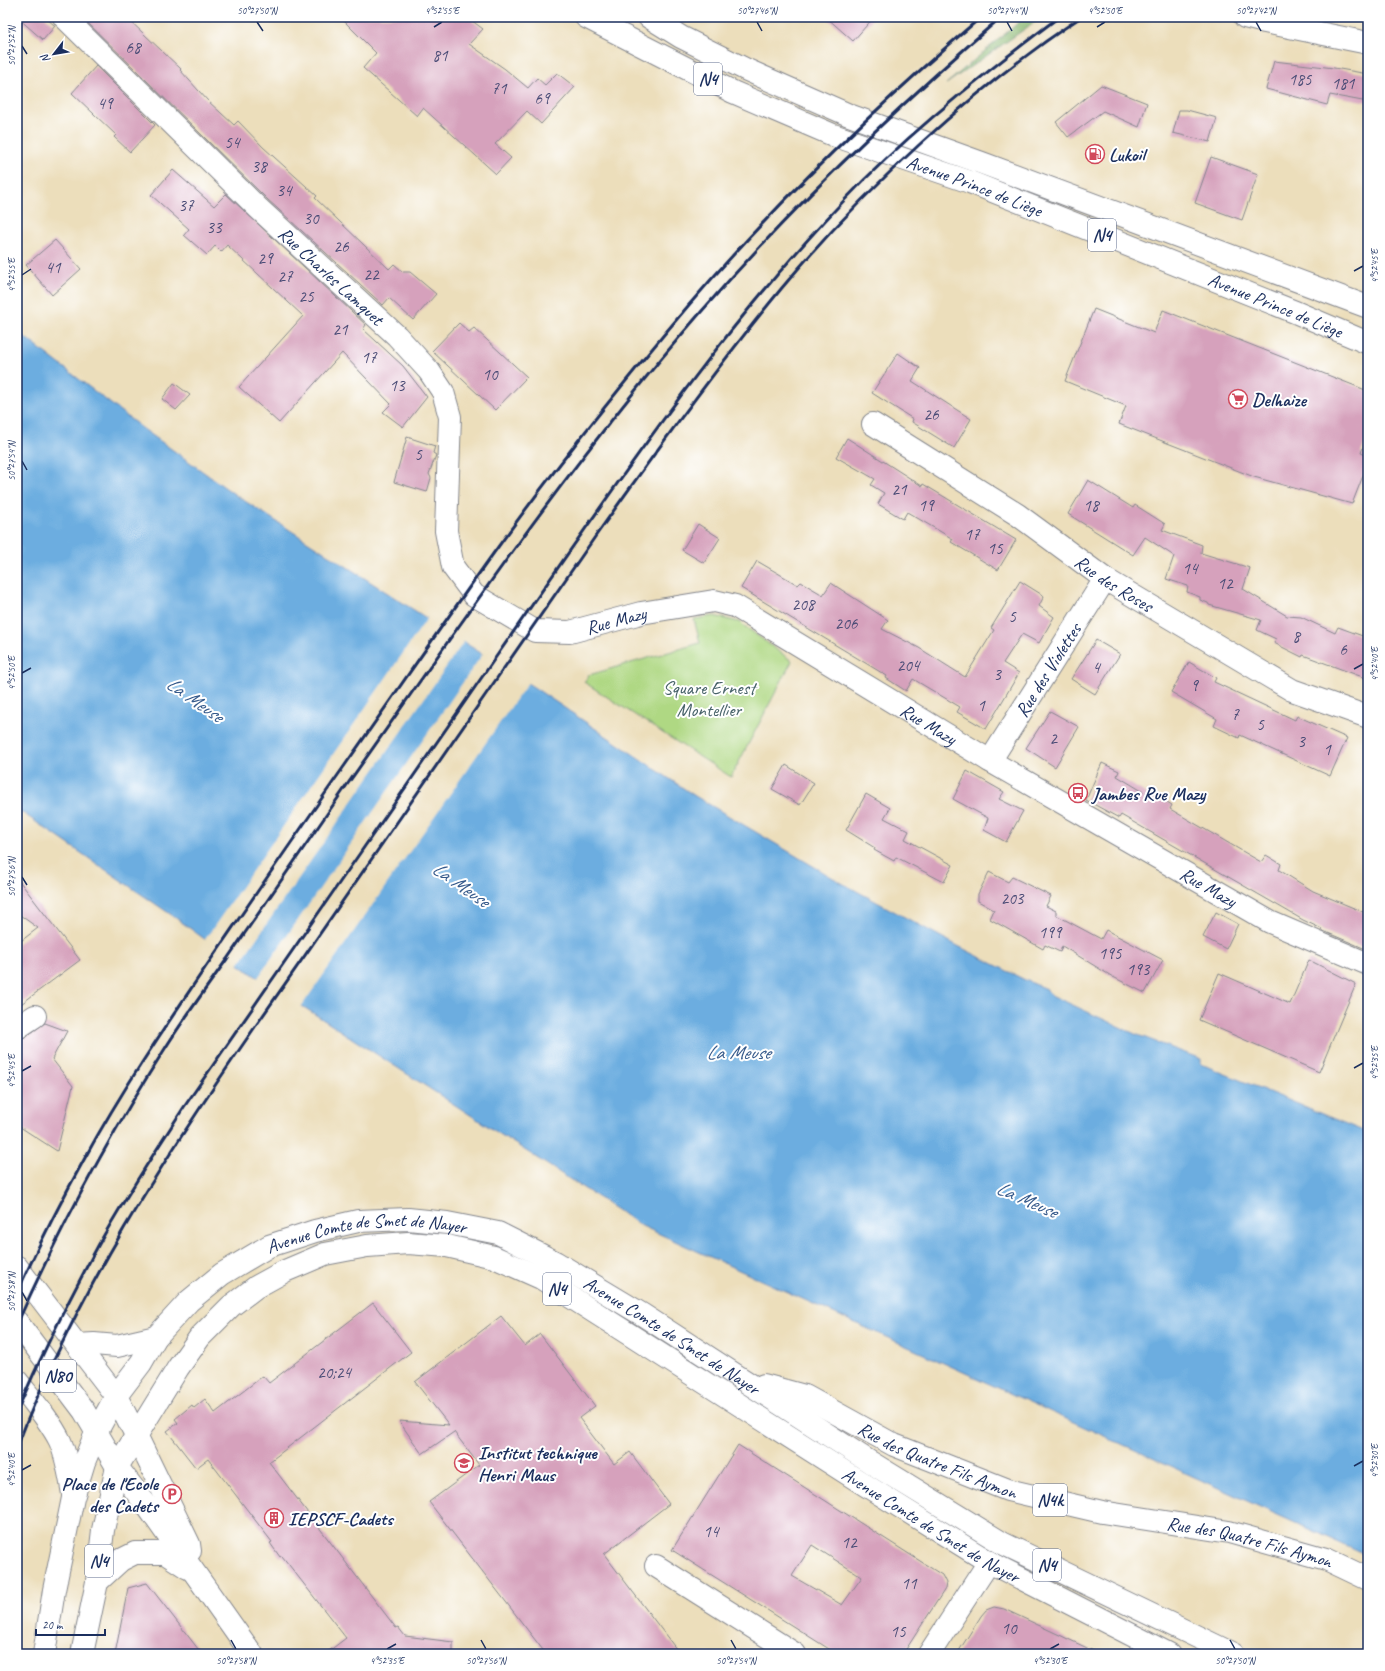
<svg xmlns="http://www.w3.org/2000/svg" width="1385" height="1671" font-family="Caveat,sans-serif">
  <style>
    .green { fill: #afd883; stroke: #658470 }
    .forest { fill: #8bb871; stroke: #537468 }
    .water { fill: #6cade0; stroke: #446e9f }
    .pier { fill: #ecdebb }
    .building { fill: #d6a1bc; fill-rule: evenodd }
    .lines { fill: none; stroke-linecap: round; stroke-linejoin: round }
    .minor-casing { stroke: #84868c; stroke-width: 24 }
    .major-casing { stroke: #84868c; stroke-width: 24 }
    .minor { stroke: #fff; stroke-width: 22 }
    .major { stroke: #fff; stroke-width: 22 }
    .rail { stroke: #1b2f5e; stroke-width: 3 }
    .ticks { fill: none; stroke: #1b2f5e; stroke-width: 1.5 }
    .labels { text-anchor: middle; stroke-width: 4; stroke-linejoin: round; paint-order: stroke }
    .number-label { font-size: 17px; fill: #4a4c76 }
    .shield { fill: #fff; stroke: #5f6d8e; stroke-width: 1 }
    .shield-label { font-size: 18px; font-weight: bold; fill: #1b2f5e }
    .poi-label { font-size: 19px; font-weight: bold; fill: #1b2f5e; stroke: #fff; text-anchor: start }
    .street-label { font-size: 19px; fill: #1b2f5e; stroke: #fff }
    .park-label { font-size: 19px; fill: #476269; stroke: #fff }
    .water-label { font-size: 20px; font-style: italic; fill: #375b8c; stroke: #fff }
    .neatline { fill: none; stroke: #1b2f5e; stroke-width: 1.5 }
    .ticks-label { font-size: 10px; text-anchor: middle; fill: #1b2f5e }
  </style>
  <rect width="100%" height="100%" fill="#fff"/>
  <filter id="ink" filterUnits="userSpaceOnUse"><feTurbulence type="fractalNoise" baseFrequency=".025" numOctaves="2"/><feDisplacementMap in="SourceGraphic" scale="8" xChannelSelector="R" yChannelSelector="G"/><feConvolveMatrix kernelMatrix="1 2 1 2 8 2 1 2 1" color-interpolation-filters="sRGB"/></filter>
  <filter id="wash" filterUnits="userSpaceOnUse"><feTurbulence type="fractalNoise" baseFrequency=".012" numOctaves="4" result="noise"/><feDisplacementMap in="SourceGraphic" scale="16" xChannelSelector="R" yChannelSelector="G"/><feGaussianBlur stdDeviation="0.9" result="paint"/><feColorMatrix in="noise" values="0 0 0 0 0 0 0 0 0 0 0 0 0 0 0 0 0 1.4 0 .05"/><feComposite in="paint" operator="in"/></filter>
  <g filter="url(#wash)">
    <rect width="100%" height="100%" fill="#ecdebb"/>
    <path class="green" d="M714,616L739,622L792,661L731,777L584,682L589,675L700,643L694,619Z"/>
    <path class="forest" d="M1025,17H1042L946,84Z"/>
    <path class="water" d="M17,323L19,324L18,332L142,428L237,496L535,688L695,796L840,882L956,945L1023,979L1046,989L1049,994L1135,1034L1201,1059V1064L1368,1133V1556L642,1226L248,971L176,918L17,809Z"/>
    <path class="pier" d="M428,617L465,640L238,965L204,941Z
      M484,652L529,681L301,1007L257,979Z"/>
    <g id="blocks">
      <path class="building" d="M17,17H45L55,26L43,40Z
        M82,17H126L181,69L180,70L208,101L234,125L238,121L263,147L317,196L315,198L389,269L394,264L403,272H410L436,294L413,320L389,298L383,305L267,199Z
        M340,17H467L483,29L469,44L505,69L528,88L537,78L545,85L557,73L575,87L541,124L527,111L495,144L511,158L496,174L423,108L417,116L363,68L376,53Z
        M826,17H874L853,41Z
        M1274,61L1334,68L1368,74V102L1330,95L1327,105L1266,89Z
        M96,66L155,125L130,152L114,137L116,135L72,93Z
        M1101,85L1147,103L1139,127L1103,111L1068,137L1056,122Z
        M1179,110H1187L1217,118L1210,142L1173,133Z
        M1211,157L1258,174L1242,220L1195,203Z
        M173,170L214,206L226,194L366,325L363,329L403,366L427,397L403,427L383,412L391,404L342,353L279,423L239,387L303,316L227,245L221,252L215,246L207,255L184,235L189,229L151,195Z
        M55,240L81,269L52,295L26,265Z
        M1094,309L1154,333L1163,310L1368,391V434L1361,453L1368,456V463L1352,504L1254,477L1119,424L1126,406L1065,381Z
        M459,323L469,332L474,328L527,377L495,410L432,351Z
        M898,353L920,368L912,381L971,419L954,448L912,422L913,419L872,393Z
        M174,383L190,395L176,410L162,399Z
        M407,437L435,446L433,453L436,455L429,474L431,478L427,492L394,482Z
        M847,438L922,486L923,484L1016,540L998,570L951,542L953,539L907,512L903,519L878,504L884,493L871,485L875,479L836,457Z
        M1088,480L1133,508L1135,505L1165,524L1162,530L1202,545L1201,553L1250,568L1243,589L1287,616L1301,617L1335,633L1338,627L1368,638V679L1303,655L1302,657L1274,643L1276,639L1257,630L1261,620L1209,605L1208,603L1200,600V597L1187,592L1188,586L1166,579L1174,556L1145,537L1133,555L1068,514Z
        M698,524L720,538L704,563L682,550Z
        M757,561L798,585L801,582L823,595L831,583L888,620L882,629L919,648L965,677L994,630L991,628L1020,581L1044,596L1039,606L1054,617L1039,643L1022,634L1003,663L1019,673L986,729L957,712L960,707L913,679L906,691L886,678L887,676L741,588Z
        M1096,640L1120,654L1095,694L1071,679Z
        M1189,662L1216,678L1214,682L1295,720L1297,716L1347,738L1330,776L1240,735L1239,738L1214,726L1217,719L1171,692Z
        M1050,711L1079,727L1055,767L1026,748Z
        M1102,763L1119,771L1117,776L1147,794L1149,791L1172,805L1170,809L1261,862L1266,855L1281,864L1279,870L1313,891L1368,914V950L1321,930L1322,929L1303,920L1121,815L1119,818L1086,800Z
        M786,765L814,783L800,805L772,789Z
        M967,771L1004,792L999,799L1023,811L1006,842L984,830L988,818L953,799Z
        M866,794L890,808L884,818L909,831L905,839L953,865L944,882L896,857L894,861L874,850L875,848L846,830Z
        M989,872L1008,882L1012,877L1051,896L1046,906L1056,911V915L1101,939L1106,930L1163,960L1145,993L1113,977L1062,946L1060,952L1045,945L1043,949L990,919L994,910L978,901V894Z
        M17,878L80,960L17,1007V944L38,928L17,913Z
        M1216,912L1238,924L1226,949L1203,937Z
        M1309,960L1356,984L1319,1072L1199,1020L1219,973L1290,1004Z
        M45,1023L67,1031L52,1059L73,1086L57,1151L17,1125V1040L24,1038Z
        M373,1303L411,1352L269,1462L396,1628L398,1627L405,1636L453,1642V1654H325L346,1638L282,1556L280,1557L270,1543L272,1542L208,1459L196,1468L167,1431L178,1423L175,1419L192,1405L194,1408L205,1399L215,1413L263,1376L269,1383Z
        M501,1316L525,1346L540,1334L595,1406L579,1418L614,1464L630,1452L669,1504L604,1554L680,1654H546L429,1502L479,1465L454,1432L422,1454L399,1421L449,1425L415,1382Z
        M738,1445L942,1575L946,1583L945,1589L903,1654H837L672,1550ZM812,1545L862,1577L842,1605L792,1576Z
        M147,1583L202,1654H115L128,1588Z
        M994,1607L1004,1609L1100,1654H957L981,1616L986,1610Z"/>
    </g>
  </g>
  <g filter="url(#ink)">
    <use href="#blocks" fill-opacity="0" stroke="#84868c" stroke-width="1"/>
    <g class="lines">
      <g class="minor-casing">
        <g id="minor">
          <path id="s1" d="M64,17L258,208L397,336L429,371L443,392L450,417L446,531L453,567L474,595L535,631L570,632L641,613L714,601L735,606L990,761L1270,922L1368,964"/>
          <path d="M1245,17L1265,22L1368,43"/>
          <path id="s2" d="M873,424L1018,515L1105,579L1292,690L1368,717"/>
          <path id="s3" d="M990,761L1105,579"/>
          <path d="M17,1028L35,1016"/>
          <path d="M136,1435L189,1544L190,1551"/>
          <path d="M117,1467L148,1507L252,1654"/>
          <path d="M656,1566L795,1654"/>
          <path d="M97,1582L121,1560L135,1553H165L188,1568"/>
          <path d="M929,1654L989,1562"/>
        </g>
      </g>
      <g class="major-casing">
        <g id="major">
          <path id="s4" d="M586,17L733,92L833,135L970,182L1295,312L1368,343"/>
          <path d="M649,17L681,37L747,70L849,115L982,163L1368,307"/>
          <path d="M17,1267L116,1396L136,1435"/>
          <path d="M17,1322L84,1411L117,1467"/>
          <path d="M77,1345L94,1344L117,1346L156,1337"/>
          <path d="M17,1381C32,1400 49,1419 60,1441C67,1457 70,1477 73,1494"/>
          <path id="s5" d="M764,1385L805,1396L894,1445L1008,1490L1102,1512L1229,1532L1326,1559L1368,1579"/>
          <path id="s6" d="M44,1654L54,1590L73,1498L84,1462L96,1433L116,1396L141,1363L156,1337L189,1301L222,1274L269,1246L315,1231L358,1221L408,1219L447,1223L498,1233L555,1262L643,1315L870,1462L1002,1543L1233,1654"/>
          <path id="s7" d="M82,1654L97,1582L103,1530L117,1467L178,1368L200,1337L231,1306L256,1287L285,1271L325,1254L367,1246L408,1243L447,1246L494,1257L541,1278L862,1483L989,1562L1169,1654"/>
        </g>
      </g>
      <use href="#minor" class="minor"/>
      <use href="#major" class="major"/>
      <path class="rail" d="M17,1293C38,1246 61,1201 86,1156C122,1090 165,1027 207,965C253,898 298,832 345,765C396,693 446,619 498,547C558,464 622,384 688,306C777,202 877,106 981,17
        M17,1324C60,1228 109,1136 166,1047C185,1017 206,988 227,959C267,900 308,841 349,782C462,622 572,460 701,312C793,206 895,109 1001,17
        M17,1411C42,1354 69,1299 99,1244C125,1197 155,1152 184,1107C288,956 394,805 498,654C612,491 723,322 864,180C925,120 991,68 1059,17
        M17,1447C75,1294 165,1157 257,1024C302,960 347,895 391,831C460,732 528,633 597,534C656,451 716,368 781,289C864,189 973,89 1081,17"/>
    </g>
  </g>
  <path class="ticks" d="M257,22L263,31M757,22L762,31M1007,22L1012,31M1256,22L1261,31M434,27L442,22M1097,27L1105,22M22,46L27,54M1354,271L1363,266M22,275L31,269M22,461L27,470M1354,669L1363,664M22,673L31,668M22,877L27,885M1354,1068L1363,1063M22,1071L31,1066M22,1292L27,1301M1354,1466L1363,1461M22,1470L31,1465M231,1640L236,1649M481,1640L486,1649M731,1640L736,1649M1230,1640L1235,1649M387,1649L396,1644M1050,1649L1059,1644"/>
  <defs>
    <g id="fuel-ring" transform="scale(1)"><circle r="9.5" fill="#fff" stroke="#d1495b" stroke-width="1.5"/><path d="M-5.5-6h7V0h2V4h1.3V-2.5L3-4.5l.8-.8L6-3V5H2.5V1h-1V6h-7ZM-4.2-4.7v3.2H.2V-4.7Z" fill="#d1495b"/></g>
    <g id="supermarket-ring" transform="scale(1)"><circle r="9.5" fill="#fff" stroke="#d1495b" stroke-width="1.5"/><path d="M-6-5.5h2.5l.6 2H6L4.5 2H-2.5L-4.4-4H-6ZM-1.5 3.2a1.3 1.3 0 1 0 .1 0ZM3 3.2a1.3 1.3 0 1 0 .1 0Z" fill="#d1495b"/></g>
    <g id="bus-ring" transform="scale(1)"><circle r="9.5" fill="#fff" stroke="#d1495b" stroke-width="1.5"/><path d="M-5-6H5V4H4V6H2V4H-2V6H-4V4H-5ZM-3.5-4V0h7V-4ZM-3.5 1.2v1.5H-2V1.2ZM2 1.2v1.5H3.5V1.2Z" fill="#d1495b"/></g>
    <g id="university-ring" transform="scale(1)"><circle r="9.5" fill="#fff" stroke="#d1495b" stroke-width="1.5"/><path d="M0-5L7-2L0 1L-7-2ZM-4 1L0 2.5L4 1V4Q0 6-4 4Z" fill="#d1495b"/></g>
    <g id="parking-ring" transform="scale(1)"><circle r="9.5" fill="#fff" stroke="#d1495b" stroke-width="1.5"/><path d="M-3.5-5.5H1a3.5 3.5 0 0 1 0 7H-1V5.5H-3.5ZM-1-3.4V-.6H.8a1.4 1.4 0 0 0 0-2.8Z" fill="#d1495b"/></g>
    <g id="building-ring" transform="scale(1)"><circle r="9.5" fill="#fff" stroke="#d1495b" stroke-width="1.5"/><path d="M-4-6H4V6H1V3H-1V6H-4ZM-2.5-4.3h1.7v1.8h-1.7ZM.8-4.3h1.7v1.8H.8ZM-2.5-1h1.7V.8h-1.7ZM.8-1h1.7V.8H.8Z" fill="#d1495b"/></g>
  </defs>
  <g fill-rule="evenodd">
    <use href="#fuel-ring" x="1095" y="154"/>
    <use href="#supermarket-ring" x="1238" y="399"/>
    <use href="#bus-ring" x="1078" y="793"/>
    <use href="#university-ring" x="464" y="1463"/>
    <use href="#parking-ring" x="172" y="1494"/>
    <use href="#building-ring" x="274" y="1518"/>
  </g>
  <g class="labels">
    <g class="number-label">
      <text x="133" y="53">68</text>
      <text x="440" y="61">81</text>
      <text x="1300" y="85">185</text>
      <text x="1343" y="89">181</text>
      <text x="499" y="94">71</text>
      <text x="542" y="104">69</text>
      <text x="105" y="109">49</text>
      <text x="232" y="148">54</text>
      <text x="259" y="172">38</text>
      <text x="284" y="196">34</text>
      <text x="186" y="211">37</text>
      <text x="311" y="224">30</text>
      <text x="214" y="233">33</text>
      <text x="341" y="252">26</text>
      <text x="265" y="264">29</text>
      <text x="53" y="273">41</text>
      <text x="371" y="280">22</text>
      <text x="285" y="282">27</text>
      <text x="306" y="302">25</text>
      <text x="340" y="335">21</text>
      <text x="369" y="363">17</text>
      <text x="490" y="380">10</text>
      <text x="397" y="391">13</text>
      <text x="931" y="420">26</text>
      <text x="418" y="460">5</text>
      <text x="899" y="495">21</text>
      <text x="926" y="511">19</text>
      <text x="1091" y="511">18</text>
      <text x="972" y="540">17</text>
      <text x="995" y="554">15</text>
      <text x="1190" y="574">14</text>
      <text x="1225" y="589">12</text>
      <text x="803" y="610">208</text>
      <text x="1012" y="622">5</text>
      <text x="846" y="629">206</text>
      <text x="1296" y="642">8</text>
      <text x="1343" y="655">6</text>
      <text x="908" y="671">204</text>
      <text x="1096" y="673">4</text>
      <text x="997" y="680">3</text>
      <text x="1194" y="691">9</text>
      <text x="981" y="711">1</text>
      <text x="1235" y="720">7</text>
      <text x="1260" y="730">5</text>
      <text x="1053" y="744">2</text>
      <text x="1301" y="747">3</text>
      <text x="1327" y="755">1</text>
      <text x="1012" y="904">203</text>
      <text x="1050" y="938">199</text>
      <text x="1110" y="959">195</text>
      <text x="1138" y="975">193</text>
      <text x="334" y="1378">20;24</text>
      <text x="711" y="1537">14</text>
      <text x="849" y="1548">12</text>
      <text x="909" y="1589">11</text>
      <text x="1009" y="1634">10</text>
      <text x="898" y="1637">15</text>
    </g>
    <g class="shield">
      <rect x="694" y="63" width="28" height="32" rx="3"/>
      <rect x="1088" y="219" width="28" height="32" rx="3"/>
      <rect x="543" y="1273" width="28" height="32" rx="3"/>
      <rect x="40" y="1360" width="36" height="32" rx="3"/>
      <rect x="1033" y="1484" width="34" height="32" rx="3"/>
      <rect x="85" y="1545" width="28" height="32" rx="3"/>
      <rect x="1033" y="1549" width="28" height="32" rx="3"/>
    </g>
    <g class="shield-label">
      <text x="708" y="85">N4</text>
      <text x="1102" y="241">N4</text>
      <text x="557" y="1295">N4</text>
      <text x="58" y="1382">N80</text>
      <text x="1050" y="1506">N4k</text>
      <text x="99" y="1567">N4</text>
      <text x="1047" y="1571">N4</text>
    </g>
    <g class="poi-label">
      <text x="1109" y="161">Lukoil</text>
      <text x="1252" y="406">Delhaize</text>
      <text x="1092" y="800">Jambes Rue Mazy</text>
      <text x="478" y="1459">Institut technique<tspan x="478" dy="22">Henri Maus</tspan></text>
      <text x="158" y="1490" text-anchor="end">Place de l'Ecole<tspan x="158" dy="22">des Cadets</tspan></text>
      <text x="288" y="1525">IEPSCF-Cadets</text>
    </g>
    <g class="street-label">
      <text dy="7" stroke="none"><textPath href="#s4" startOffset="424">Avenue Prince de Liège</textPath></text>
      <text dy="7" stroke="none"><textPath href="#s1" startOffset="372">Rue Charles Lamquet</textPath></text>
      <text dy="7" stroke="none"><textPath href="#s4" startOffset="748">Avenue Prince de Liège</textPath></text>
      <text dy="7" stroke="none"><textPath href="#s2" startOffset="289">Rue des Roses</textPath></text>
      <text dy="7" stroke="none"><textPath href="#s1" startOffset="899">Rue Mazy</textPath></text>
      <text dy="7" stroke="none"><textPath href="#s3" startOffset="108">Rue des Violettes</textPath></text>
      <text dy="7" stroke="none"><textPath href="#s1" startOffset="1247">Rue Mazy</textPath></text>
      <text dy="7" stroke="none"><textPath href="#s1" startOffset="1571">Rue Mazy</textPath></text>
      <text dy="7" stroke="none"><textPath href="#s6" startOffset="587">Avenue Comte de Smet de Nayer</textPath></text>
      <text dy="7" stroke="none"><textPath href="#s6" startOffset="923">Avenue Comte de Smet de Nayer</textPath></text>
      <text dy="7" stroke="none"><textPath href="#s5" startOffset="190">Rue des Quatre Fils Aymon</textPath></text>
      <text dy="7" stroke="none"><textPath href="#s7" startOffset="1181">Avenue Comte de Smet de Nayer</textPath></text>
      <text dy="7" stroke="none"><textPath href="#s5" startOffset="514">Rue des Quatre Fils Aymon</textPath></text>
    </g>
    <g class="park-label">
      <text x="709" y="694">Square Ernest<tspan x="709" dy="22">Montellier</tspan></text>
    </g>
    <g class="water-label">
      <text transform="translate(195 699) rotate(35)" y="7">La Meuse</text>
      <text transform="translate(461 884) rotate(35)" y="7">La Meuse</text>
      <text x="738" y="1059">La Meuse</text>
      <text transform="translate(1027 1199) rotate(24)" y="7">La Meuse</text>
    </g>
  </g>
  <rect width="1385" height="1671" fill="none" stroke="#fff" stroke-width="44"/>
  <g transform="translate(54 54) rotate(239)" stroke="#ffffff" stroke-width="3" paint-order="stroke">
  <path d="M0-3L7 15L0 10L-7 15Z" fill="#1b2f5e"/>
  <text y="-6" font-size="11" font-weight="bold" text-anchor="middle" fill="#1b2f5e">N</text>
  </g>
  <path d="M36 1629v6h69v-6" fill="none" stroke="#1b2f5e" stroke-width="2"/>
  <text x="42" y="1629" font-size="12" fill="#1b2f5e" stroke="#ffffff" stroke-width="3" paint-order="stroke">20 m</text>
  <rect x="22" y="22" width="1341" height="1627" class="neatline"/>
  <g class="ticks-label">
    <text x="257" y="14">50°27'50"N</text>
    <text x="442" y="14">4°52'55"E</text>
    <text x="757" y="14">50°27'46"N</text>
    <text x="1007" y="14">50°27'44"N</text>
    <text x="1105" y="14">4°52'50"E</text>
    <text x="1256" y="14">50°27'42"N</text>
    <text transform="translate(11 46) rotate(-90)" y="4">50°27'52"N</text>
    <text transform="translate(1374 266) rotate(-90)" y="4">4°52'45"E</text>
    <text transform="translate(11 275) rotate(-90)" y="4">4°52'55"E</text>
    <text transform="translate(11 461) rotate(-90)" y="4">50°27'54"N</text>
    <text transform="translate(1374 664) rotate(-90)" y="4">4°52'40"E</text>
    <text transform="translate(11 673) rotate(-90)" y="4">4°52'50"E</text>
    <text transform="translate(11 877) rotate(-90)" y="4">50°27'56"N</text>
    <text transform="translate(1374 1063) rotate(-90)" y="4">4°52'35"E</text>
    <text transform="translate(11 1071) rotate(-90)" y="4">4°52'45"E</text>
    <text transform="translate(11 1292) rotate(-90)" y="4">50°27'58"N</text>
    <text transform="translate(1374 1461) rotate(-90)" y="4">4°52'30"E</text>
    <text transform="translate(11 1470) rotate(-90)" y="4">4°52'40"E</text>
    <text x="236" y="1664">50°27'58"N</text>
    <text x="387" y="1664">4°52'35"E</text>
    <text x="486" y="1664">50°27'56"N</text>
    <text x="736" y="1664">50°27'54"N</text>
    <text x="1050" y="1664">4°52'30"E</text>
    <text x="1235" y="1664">50°27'50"N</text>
  </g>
</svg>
